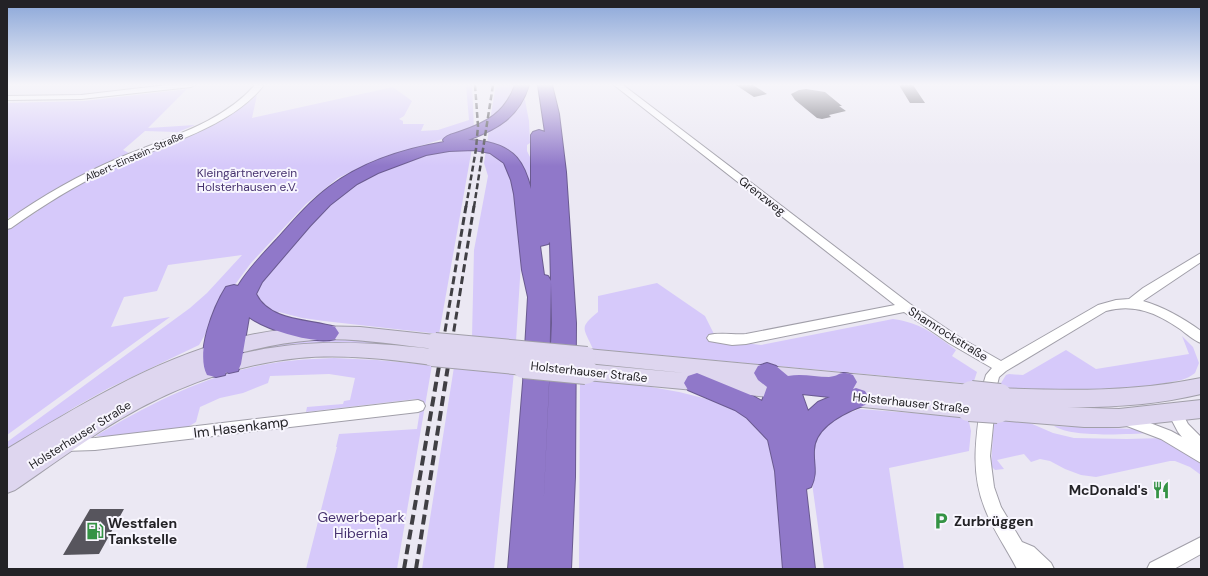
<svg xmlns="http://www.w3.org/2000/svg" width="1208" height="576" font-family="'DM Sans',sans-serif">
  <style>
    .green { fill: #d6c9fa }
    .building { fill: #57555d }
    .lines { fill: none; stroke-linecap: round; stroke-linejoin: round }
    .street-casing { stroke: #a19fa9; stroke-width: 2 }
    .secondary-casing { stroke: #a19fa9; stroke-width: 2 }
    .highway-casing { stroke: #6a5a90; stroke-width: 2 }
    .street { fill: #fff; fill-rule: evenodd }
    .secondary { fill: #ded6ef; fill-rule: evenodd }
    .highway { fill: #9078c9; fill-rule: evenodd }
    .rail-far2 { stroke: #403f44; stroke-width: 2.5; stroke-dasharray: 6 3; stroke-linecap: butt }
    .rail-far1 { stroke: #403f44; stroke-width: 3; stroke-dasharray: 8 4; stroke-linecap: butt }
    .rail { stroke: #403f44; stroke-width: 4; stroke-dasharray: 10 5; stroke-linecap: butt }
    .secondary-bridge-far1-casing { stroke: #a19fa9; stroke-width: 20; stroke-linecap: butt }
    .secondary-bridge-casing { stroke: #a19fa9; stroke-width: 26; stroke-linecap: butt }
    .secondary-bridge-far1 { stroke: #ded6ef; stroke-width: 18 }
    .secondary-bridge { stroke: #ded6ef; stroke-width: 24 }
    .labels { text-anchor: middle; stroke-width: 4; stroke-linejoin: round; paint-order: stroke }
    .far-street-label { font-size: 10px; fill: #232226; stroke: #f8f6fe }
    .park-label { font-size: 12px; fill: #47336f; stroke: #f8f6fe }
    .street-label { font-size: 12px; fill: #232226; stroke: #f8f6fe }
    .near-street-label { font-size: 14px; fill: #232226; stroke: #f8f6fe }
    .near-poi-label { font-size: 14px; font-weight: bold; fill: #232226; stroke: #f8f6fe; text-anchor: start }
    .near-park-label { font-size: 14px; fill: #47336f; stroke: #f8f6fe }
  </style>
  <rect width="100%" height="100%" fill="#ebe8f3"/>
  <path class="green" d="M466,85H472L474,129L373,161L338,178L306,204L251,263L231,290L199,345L109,388L75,407L7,450V442L190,308L207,293L242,255L168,265L157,291L124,297L111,327L170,317L7,435V230L19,221H23L38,211L36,210C75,185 116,166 158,147C192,131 229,119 257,95L252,118L393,87L412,101L404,116L399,119L403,121V124H424L421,131L438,130L469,120Z
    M496,85H517L513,99L490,120Z
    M187,89L148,128L195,125L178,132L145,131L123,150L129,153L70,181L7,219V103L84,101Z
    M524,95L529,121L530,143L527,145V151L531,159L530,198L524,179L487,144L489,128Z
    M472,148L439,334L324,321L302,318L279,312L275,316L258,306L253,285L314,219L362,177L439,150Z
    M486,150L502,157L512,180L517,202L521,263L516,341L472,337L474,250L488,176L484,163Z
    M657,283L705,316L715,336L744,343L761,345L893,319C921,323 934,334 956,350L952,356L977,372L973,384L593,349C583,327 579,328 598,312V296Z
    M1182,336L1193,347L1199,363L1195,373C1187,380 1176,381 1166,383C1112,393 1055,392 1001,387V383L1006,375L1009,374L1023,375L1066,350L1096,369L1189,354Z
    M332,338L434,346L433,352L255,353V346Z
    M334,358L377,360L432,365L397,569H306L337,447H336L339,434L417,429L421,404L416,399L306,412L307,407L343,404L344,401L350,400L355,378L329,374L270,376L268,383L243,393L220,398L200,407L196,422L186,428L113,436H96C144,407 194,381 249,368C276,361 305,359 334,358Z
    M454,367L514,372L494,569H422Z
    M580,378L640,385L679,392L715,401L734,408L771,434L788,569H579Z
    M859,409L968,417L971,431L969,451L889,468L904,569H824L811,476L812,449L820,427L836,418Z
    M994,419L1030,423L1053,433L1074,438L1127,439L1164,438L1201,461V475L1190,467L1175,461H1170L1096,477L1081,475L1065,469L1050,461L1040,459L1031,462L1024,454L997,460L1004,469L995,470L991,466Z
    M1054,426L1134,429L1150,433C1127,434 1073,438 1054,426Z"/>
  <path class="building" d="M736,85H753L767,94L754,97Z
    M899,85H913L925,103H910Z
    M806,89L825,92L842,106H839L846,111L829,115L831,117L822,119L817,118L795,100L791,94L799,90Z
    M90,509H124L99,554L63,555Z"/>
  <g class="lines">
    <g class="street-casing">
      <path id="street" d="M167,85H195L191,87L81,99L7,100V96L81,95Z
        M255,85H264C231,128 158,146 110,169C75,185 42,206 11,228L7,229V221C42,196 79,175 119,158C165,138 221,124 255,85Z
        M614,85H623L910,304L959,337L1001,361L1098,305L1116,300L1129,299L1143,288L1201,253V262L1143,301C1164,307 1183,318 1201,331V343C1193,340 1187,334 1180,329C1157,313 1134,303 1106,311L1006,371L999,377L997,385L990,456L994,487L1001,507L1022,542L1034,547L1051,563L1054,569H1017C1007,549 993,530 985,509C968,467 978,429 983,385L986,375L992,368L949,343L904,312L746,344L732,345L709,341L707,338L709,335C718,332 735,335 746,334L895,305Z
        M418,400L423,402L425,406L423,410L418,412L95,450L64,451L59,450L56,445L59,440L64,439L95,438Z
        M1175,407L1180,409L1188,424L1201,437V463L1161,439L1119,423L1117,419L1119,415L1124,413L1171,431L1182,437L1178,432L1168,413L1170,409Z
        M1201,537V554L1174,569H1147L1150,563Z"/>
    </g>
    <g class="secondary-casing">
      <path id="secondary" d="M314,326L360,327L435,335L442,337L445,342L442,347L435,349C395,345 354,337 314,340C277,343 242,351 207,363C287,338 350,340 432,349L439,352L442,357L439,362L432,365C388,359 343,354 299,358C228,365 160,393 101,431C72,450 44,470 15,490L7,493V449C78,406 150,362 230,340C258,332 286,329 314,326Z
        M587,349L971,385L978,387L982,393L978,399L972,401L977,403L980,409L977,415L969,418L844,405L836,403L833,397L836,391L843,389L794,384L797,385L801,391L797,397L790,399L586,380L579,378L576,372L579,366L586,364L685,373L587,363L580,361L577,356L580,351Z
        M1201,378V394C1155,405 1109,408 1061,407L1119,409L1201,400V418L1119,427H1084L998,420L990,417L987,411L990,405L996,403L992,402L989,396L992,390L1000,388C1068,391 1134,392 1201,378Z"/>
    </g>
    <g class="highway-casing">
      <path id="highway" d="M515,85H529C519,117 498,129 468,140C475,140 480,141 487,142C515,148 524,162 531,189V135L533,132L539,130L545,132L538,85H552L559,114L566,172L576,323L575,477L571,569H508L523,383L528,297L522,270L514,194L511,180L504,163L490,153L474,150L449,151L426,155L378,173L357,184L330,205L310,226L262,282L256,294C270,322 309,319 335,327L339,333L335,339C315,345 266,330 249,317L241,364L238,371L229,373L226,372L225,375L216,377L207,375C195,353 214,306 226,287L234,285L238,286C249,268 263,254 277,239C293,221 309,202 329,187C362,162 403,149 444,142L443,140C446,135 453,134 459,132C486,123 505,113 515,85ZM550,242L552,323L543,516L549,383L551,281L548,276L544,275L540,246L548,244Z
        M767,363L776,366L788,376C802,373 815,377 829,377C841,376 838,370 853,375L857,382L853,389L856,388L865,391L869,398L865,405C846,412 815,426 814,450C813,465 818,472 811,487L806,489L815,569H783L775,471L768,440L747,418L735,410L688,390L684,383L688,376L697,373L753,396L762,401L767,387L758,380L754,373L758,366ZM802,394L830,397L818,402L808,411Z"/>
    </g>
    <use href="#street" class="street"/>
    <use href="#secondary" class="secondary"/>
    <use href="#highway" class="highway"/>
    <path class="rail-far2" d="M466,207L476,149L478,126L475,85
      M474,207L493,85"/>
    <path class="rail-far1" d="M439,367L466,206
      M448,367L474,206"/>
    <path class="rail" d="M404,569L439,366
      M416,569L448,366"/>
    <g class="secondary-bridge-far1-casing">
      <path id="secondary-bridge-far1" d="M435,342L587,356
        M432,357L535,367"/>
    </g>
    <g class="secondary-bridge-casing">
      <path id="secondary-bridge" d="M524,366L586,372
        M971,393L1000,396
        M969,409L998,411"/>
    </g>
    <use href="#secondary-bridge-far1" class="secondary-bridge-far1"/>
    <use href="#secondary-bridge" class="secondary-bridge"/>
  </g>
  <linearGradient id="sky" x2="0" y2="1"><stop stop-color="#8aa6d8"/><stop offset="0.51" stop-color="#f6f5fa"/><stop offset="1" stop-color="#f6f5fa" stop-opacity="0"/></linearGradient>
  <rect width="1208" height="166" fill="url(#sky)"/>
  <defs>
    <g id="restaurant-bare" transform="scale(1.38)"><path d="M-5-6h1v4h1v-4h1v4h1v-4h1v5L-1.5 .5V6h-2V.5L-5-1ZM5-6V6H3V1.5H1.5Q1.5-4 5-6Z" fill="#359345" stroke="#f8f6fe" stroke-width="2.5" paint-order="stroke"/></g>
    <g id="parking-bare" transform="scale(1.38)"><path d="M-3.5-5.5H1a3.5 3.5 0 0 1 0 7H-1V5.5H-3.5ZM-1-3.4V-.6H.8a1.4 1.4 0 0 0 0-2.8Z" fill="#359345" stroke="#f8f6fe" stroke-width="2.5" paint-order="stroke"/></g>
    <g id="fuel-bare" transform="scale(1.38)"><path d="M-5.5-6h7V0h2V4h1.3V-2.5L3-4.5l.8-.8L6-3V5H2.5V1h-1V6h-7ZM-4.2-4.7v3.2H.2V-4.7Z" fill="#359345" stroke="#f8f6fe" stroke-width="2.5" paint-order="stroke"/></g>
  </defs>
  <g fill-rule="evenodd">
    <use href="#restaurant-bare" x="1161" y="490"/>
    <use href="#parking-bare" x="941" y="521"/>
    <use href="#fuel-bare" x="95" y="531"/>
  </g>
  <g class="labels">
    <g class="far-street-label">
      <text transform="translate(134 156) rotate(-24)" y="4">Albert-Einstein-Straße</text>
    </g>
    <g class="park-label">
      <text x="247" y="177">Kleingärtnerverein<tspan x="247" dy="14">Holsterhausen e.V.</tspan></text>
    </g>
    <g class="street-label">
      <text transform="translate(762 196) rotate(38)" y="4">Grenzweg</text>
      <text transform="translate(948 334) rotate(32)" y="4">Shamrockstraße</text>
      <text transform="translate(589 372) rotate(6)" y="4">Holsterhauser Straße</text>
      <text transform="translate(911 403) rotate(6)" y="4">Holsterhauser Straße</text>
      <text transform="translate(80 435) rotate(-32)" y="4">Holsterhauser Straße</text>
    </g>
    <g class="near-street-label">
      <text transform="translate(241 427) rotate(-7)" y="5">Im Hasenkamp</text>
    </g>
    <g class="near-poi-label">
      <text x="1148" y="495" text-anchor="end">McDonald's</text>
      <text x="954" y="526">Zurbrüggen</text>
      <text x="108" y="528">Westfalen<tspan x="108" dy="16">Tankstelle</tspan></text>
    </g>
    <g class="near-park-label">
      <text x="361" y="522">Gewerbepark<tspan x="361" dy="16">Hibernia</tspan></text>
    </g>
  </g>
  <rect width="1208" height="576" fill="none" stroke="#232226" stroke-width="16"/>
</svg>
